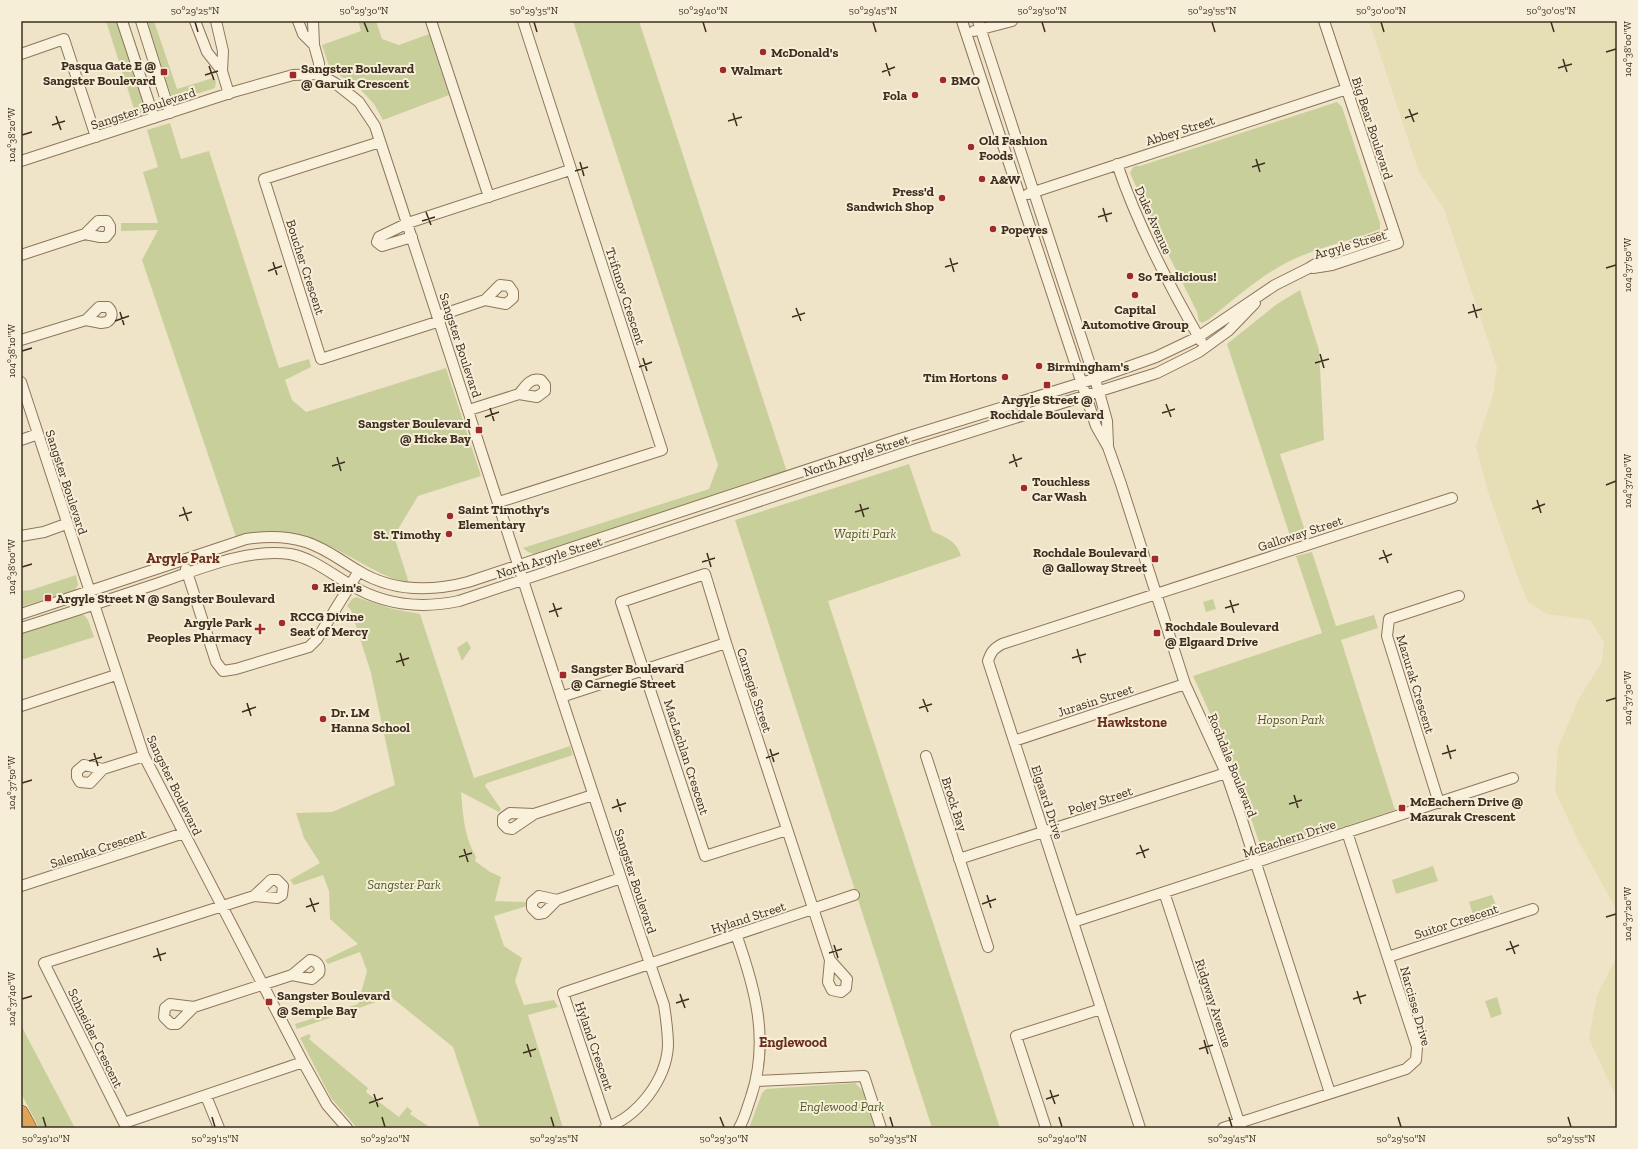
<svg xmlns="http://www.w3.org/2000/svg" width="1638" height="1149" font-family="'Zilla Slab',serif">
  <style>
    .farmland { fill: #e6deb5 }
    .green { fill: #c9cf9b }
    .lines { fill: none; stroke-linecap: round; stroke-linejoin: round }
    .minor-casing { stroke: #8d765c; stroke-width: 12 }
    .highway-casing { stroke: #5b4430; stroke-width: 16 }
    .minor { stroke: #faf1dc; stroke-width: 10 }
    .highway { stroke: #e0a458; stroke-width: 15 }
    .ticks { fill: none; stroke: #3d2e20; stroke-width: 1.5 }
    .poi-dot { fill: #9e2a2b; stroke: #f7eed8; stroke-width: 1.5 }
    .labels { text-anchor: middle; stroke-width: 4; stroke-linejoin: round; paint-order: stroke }
    .poi-label { font-size: 13px; font-weight: bold; fill: #3d2e20; stroke: #f7eed8; text-anchor: start }
    .street-label { font-size: 13px; fill: #3d2e20; stroke: #f7eed8 }
    .park-label { font-size: 13px; font-style: italic; fill: #4d5a26; stroke: #f7eed8 }
    .neighbourhood-label { font-size: 14px; font-weight: bold; fill: #6b2e1e; stroke: #f7eed8 }
    .neatline { fill: none; stroke: #3d2e20; stroke-width: 1.5 }
    .ticks-label { font-size: 10px; text-anchor: middle; fill: #3d2e20 }
  </style>
  <rect width="100%" height="100%" fill="#f0e4c8"/>
  <path class="farmland" d="M1369,21H1617V911L1578,840L1555,791L1558,748L1578,700L1602,662L1604,642L1590,620L1547,614L1528,602L1518,578L1488,492L1476,446L1493,395L1497,367L1444,209L1419,172Z
    M1617,956V1093L1614,1092L1589,1039L1597,995Z"/>
  <path class="green" d="M106,21H118L145,106L143,112L136,115Z
    M147,21H154L177,89L213,78L216,81L215,88L178,100H174L170,93Z
    M358,21H376L382,39L399,45L429,34L449,95L383,120L374,104L360,89L330,69L322,45L361,31Z
    M573,21H639L787,472L534,554L528,552L523,548L709,489L718,465Z
    M1337,102L1342,107L1380,223V229C1355,240 1326,245 1301,256C1266,270 1237,297 1208,320L1202,323L1199,321L1197,312L1154,226L1130,173L1133,167L1136,166H1140Z
    M170,123L181,159L209,151L279,368L309,359L311,367L285,380L292,400L306,412L446,368L481,476L418,496L394,536L409,583C389,579 374,570 356,560C311,535 287,526 236,537L142,260L158,230L121,231V223H158L143,172L158,167L147,130Z
    M1300,290L1319,350L1324,440L1280,454L1307,537L1292,542L1227,344L1277,304Z
    M909,464L932,531C946,538 956,540 961,556L828,601L1000,1128H932L735,520Z
    M1312,552L1336,626L1374,615L1378,628L1341,640L1395,810L1270,851L1264,850L1260,845L1232,762L1193,676L1322,633L1296,556Z
    M76,575L78,585L75,590L21,607V591L31,590Z
    M356,597L393,609L420,614L474,778L570,746L573,755L487,783L485,786L501,809L499,812L461,792C463,814 464,837 476,857L475,861L490,872L501,877L495,901L526,902L527,906L494,916L504,946L522,958L515,981L524,1005L554,1000L558,1007L528,1015L563,1128H480L453,1047L391,997L297,1029L295,1024L358,1004L367,971L360,952L328,964L325,960L358,944L330,919L329,891L323,875L294,885L290,880L320,863L304,838L296,813L332,812L395,785L371,673L351,610L347,606L352,599Z
    M1213,599L1216,609L1206,612L1203,602Z
    M76,615H84L88,620L94,637L21,660V633Z
    M467,641L471,648L462,661L457,648Z
    M1433,866L1438,881L1396,894L1392,880Z
    M1492,895L1498,910L1474,918L1469,902Z
    M1497,997L1502,1014L1491,1018L1485,1001Z
    M21,1024L25,1033L75,1128H39L21,1093Z
    M309,1034L311,1036L309,1039L368,1088L366,1092L399,1117L407,1107L412,1111L410,1114L431,1128H357L331,1098L300,1038Z
    M855,1083L863,1091L875,1128H749L762,1093L766,1089Z"/>
  <g class="lines">
    <g class="minor-casing">
      <path id="minor" d="M122,21L154,118
        M141,21L170,113
        M195,21L207,52L222,71
        M216,21L223,51L222,71L229,94
        M298,21L303,34L314,45
        M313,21L314,45L319,63V74
        M431,21L489,197
        M962,21L1086,396L1096,426L1108,447L1121,484L1185,684L1226,773L1241,817L1330,1093
        M978,21L1099,392L1107,421L1108,445
        M974,31L1012,21
        M21,54L64,39L96,137
        M380,142L264,179L321,359L440,321
        M21,161L233,92L293,75L319,74L335,83L359,102L375,126C472,419 564,713 664,1005C666,1018 668,1032 668,1046C666,1080 638,1117 605,1128
        M1117,164C1138,226 1168,284 1201,341
        M1028,194L1347,89
        M412,237L382,246L377,242L379,237L408,223L570,170
        M21,255L85,234L98,221H107L110,226V232L106,237H100L85,234
        M1313,268L1332,265L1398,243L1324,21
        M438,316L485,300L500,285L509,286L513,292V298L506,304L485,300
        M21,340L86,320L99,307H108C113,312 113,318 107,322L101,323L86,320
        M21,382L144,756L303,1062L327,1105L347,1128
        M469,410L519,394L537,397L545,391V385L541,380C530,377 525,387 519,394
        M21,440L38,434
        M499,502L662,450L523,21
        M21,536L44,532L66,524
        M186,569L216,662L223,671L236,669L309,647L317,639L359,571
        M21,614L246,539C266,536 287,536 306,542C325,548 340,560 357,570C392,592 430,592 468,582L900,439L1094,379L1156,357L1198,337L1275,285L1309,268L1332,254L1394,233
        M21,628C66,614 111,599 156,584C197,570 246,548 290,554C312,558 330,573 349,584C383,605 421,609 459,601L904,453L1157,373L1199,352L1228,331L1255,303
        M726,643L705,574L621,602L705,856L787,830
        M561,697L726,643L830,960L828,982L832,990L841,992L846,988L847,979L830,960
        M21,706L116,675
        M1014,741L1185,684
        M926,756L988,947
        M103,769L84,765L77,771V777L80,782L90,783L103,769L144,756
        M1439,803L1387,636L1389,619L1459,596
        M534,814L510,813L503,818V824L507,828L512,829L534,814L593,795
        M959,859L1226,773
        M21,886L184,833
        M1164,892L1241,1128
        M254,896L277,898L282,895L283,886L277,880H271L254,896L44,963L124,1123L303,1062
        M557,900L539,896L532,902V908L538,914L544,913L557,900L621,878
        M1073,922L1513,778
        M736,934C755,988 770,1040 751,1097C747,1108 745,1118 739,1128
        M1388,957L1533,909
        M194,1007L177,1024H171L164,1017L165,1008L170,1004L194,1007L292,975L310,960C317,961 321,966 319,973L312,979L292,975
        M756,1081L864,1076L881,1128
        M206,1096L219,1128
        M608,1127L563,993L854,895
        M1046,1128L1016,1036L1101,1009
        M1140,1128L988,661C991,652 993,649 1002,644L1452,498
        M1223,1128L1406,1069L1416,1060L1417,1047L1347,832"/>
    </g>
    <g class="highway-casing">
      <path id="highway" d="M21,1113L29,1128"/>
    </g>
    <use href="#minor" class="minor"/>
    <use href="#highway" class="highway"/>
  </g>
  <path class="ticks" d="M195,22L198,32M364,22L368,32M534,22L537,32M703,22L706,32M873,22L876,32M1042,22L1045,32M1212,22L1215,32M1381,22L1384,32M1551,22L1554,32M1606,52L1616,49M1563,59L1567,72M886,63L890,76M209,66L214,80M1558,68L1572,64M882,72L895,67M205,75L218,71M1409,109L1414,122M733,113L737,126M56,116L61,130M1405,118L1418,113M728,121L742,117M52,125L65,121M22,135L32,132M1256,159L1260,172M580,162L584,176M1252,167L1265,163M575,171L588,167M1103,208L1107,222M426,212L431,225M1098,217L1112,213M422,221L435,217M950,258L954,272M273,262L277,275M945,267L958,263M1606,268L1616,265M268,271L282,266M1473,304L1477,318M796,308L801,321M120,312L124,325M1468,313L1482,309M792,317L805,313M115,321L129,316M22,351L32,348M1320,354L1324,368M643,358L647,371M1315,363L1329,359M639,367L652,362M1166,404L1171,417M490,408L494,421M1162,413L1175,409M485,417L499,412M1013,454L1017,467M337,457L341,471M1009,463L1022,458M332,466L345,462M1606,485L1616,481M1537,500L1541,513M860,504L864,517M183,507L188,521M1532,509L1545,504M855,512L869,508M179,516L192,512M1383,550L1388,563M707,553L711,567M1379,559L1392,554M702,562L715,558M22,567L32,564M1230,600L1234,613M553,603L558,617M1225,608L1239,604M549,612L562,608M1077,649L1081,663M400,653L404,666M1072,658L1086,654M396,662L409,658M923,699L928,712M1606,701L1616,698M247,703L251,716M919,708L932,704M242,712L256,707M1447,745L1451,759M770,749L774,762M94,753L98,766M1442,754L1456,750M766,758L779,753M89,761L102,757M22,783L32,780M1294,795L1298,808M617,799L621,812M1289,804L1302,800M612,808L626,803M1140,845L1145,858M464,849L468,862M1136,854L1149,849M459,857L472,853M987,895L991,908M310,898L315,912M982,904L996,899M306,907L319,903M1606,917L1616,914M1510,941L1515,954M834,945L838,958M157,948L161,961M1506,950L1519,945M829,953L842,949M153,957L166,953M1357,991L1361,1004M680,994L685,1008M22,999L32,996M1353,999L1366,995M676,1003L689,999M1204,1040L1208,1054M527,1044L531,1057M1199,1049L1213,1045M523,1053L536,1049M1050,1090L1055,1104M374,1094L378,1107M1046,1099L1059,1095M369,1103L383,1098M43,1117L46,1127M212,1117L215,1127M382,1117L385,1127M551,1117L554,1127M720,1117L724,1127M890,1117L893,1127M1059,1117L1062,1127M1229,1117L1232,1127M1398,1117L1401,1127M1568,1117L1571,1127"/>
  <g class="poi-dot">
    <circle cx="763" cy="52" r="4"/>
    <circle cx="723" cy="70" r="4"/>
    <rect x="160" y="68" width="8" height="8" rx="2"/>
    <rect x="289" y="71" width="8" height="8" rx="2"/>
    <circle cx="943" cy="80" r="4"/>
    <circle cx="915" cy="95" r="4"/>
    <circle cx="971" cy="147" r="4"/>
    <circle cx="982" cy="179" r="4"/>
    <circle cx="942" cy="198" r="4"/>
    <circle cx="993" cy="229" r="4"/>
    <circle cx="1130" cy="276" r="4"/>
    <circle cx="1135" cy="295" r="4"/>
    <circle cx="1039" cy="366" r="4"/>
    <circle cx="1005" cy="377" r="4"/>
    <rect x="1043" y="381" width="8" height="8" rx="2"/>
    <rect x="475" y="426" width="8" height="8" rx="2"/>
    <circle cx="1024" cy="488" r="4"/>
    <circle cx="450" cy="516" r="4"/>
    <circle cx="449" cy="534" r="4"/>
    <rect x="1151" y="555" width="8" height="8" rx="2"/>
    <circle cx="315" cy="587" r="4"/>
    <rect x="44" y="594" width="8" height="8" rx="2"/>
    <circle cx="282" cy="623" r="4"/>
    <path d="M258 623h4v4h4v4h-4v4h-4v-4h-4v-4h4z"/>
    <rect x="1153" y="629" width="8" height="8" rx="2"/>
    <rect x="559" y="671" width="8" height="8" rx="2"/>
    <circle cx="323" cy="719" r="4"/>
    <rect x="1398" y="804" width="8" height="8" rx="2"/>
    <rect x="265" y="998" width="8" height="8" rx="2"/>
  </g>
  <g class="labels">
    <g class="poi-label">
      <text x="771" y="57">McDonald's</text>
      <text x="156" y="70" text-anchor="end">Pasqua Gate E @<tspan x="156" dy="15">Sangster Boulevard</tspan></text>
      <text x="301" y="73">Sangster Boulevard<tspan x="301" dy="15">@ Garuik Crescent</tspan></text>
      <text x="731" y="75">Walmart</text>
      <text x="951" y="85">BMO</text>
      <text x="907" y="100" text-anchor="end">Fola</text>
      <text x="979" y="145">Old Fashion<tspan x="979" dy="15">Foods</tspan></text>
      <text x="990" y="184">A&amp;W</text>
      <text x="934" y="196" text-anchor="end">Press'd<tspan x="934" dy="15">Sandwich Shop</tspan></text>
      <text x="1001" y="234">Popeyes</text>
      <text x="1138" y="281">So Tealicious!</text>
      <text x="1135" y="314" text-anchor="middle">Capital<tspan x="1135" dy="15">Automotive Group</tspan></text>
      <text x="1047" y="371">Birmingham's</text>
      <text x="997" y="382" text-anchor="end">Tim Hortons</text>
      <text x="1047" y="404" text-anchor="middle">Argyle Street @<tspan x="1047" dy="15">Rochdale Boulevard</tspan></text>
      <text x="471" y="428" text-anchor="end">Sangster Boulevard<tspan x="471" dy="15">@ Hicke Bay</tspan></text>
      <text x="1032" y="486">Touchless<tspan x="1032" dy="15">Car Wash</tspan></text>
      <text x="458" y="514">Saint Timothy's<tspan x="458" dy="15">Elementary</tspan></text>
      <text x="441" y="539" text-anchor="end">St. Timothy</text>
      <text x="1147" y="557" text-anchor="end">Rochdale Boulevard<tspan x="1147" dy="15">@ Galloway Street</tspan></text>
      <text x="323" y="592">Klein's</text>
      <text x="56" y="603">Argyle Street N @ Sangster Boulevard</text>
      <text x="290" y="621">RCCG Divine<tspan x="290" dy="15">Seat of Mercy</tspan></text>
      <text x="252" y="627" text-anchor="end">Argyle Park<tspan x="252" dy="15">Peoples Pharmacy</tspan></text>
      <text x="1165" y="631">Rochdale Boulevard<tspan x="1165" dy="15">@ Elgaard Drive</tspan></text>
      <text x="571" y="673">Sangster Boulevard<tspan x="571" dy="15">@ Carnegie Street</tspan></text>
      <text x="331" y="717">Dr. LM<tspan x="331" dy="15">Hanna School</tspan></text>
      <text x="1410" y="806">McEachern Drive @<tspan x="1410" dy="15">Mazurak Crescent</tspan></text>
      <text x="277" y="1000">Sangster Boulevard<tspan x="277" dy="15">@ Semple Bay</tspan></text>
    </g>
    <g class="street-label">
      <text transform="translate(143 108) rotate(-18)" y="5">Sangster Boulevard</text>
      <text transform="translate(1373 128) rotate(72)" y="5">Big Bear Boulevard</text>
      <text transform="translate(1180 130) rotate(-18)" y="5">Abbey Street</text>
      <text transform="translate(1154 220) rotate(66)" y="5">Duke Avenue</text>
      <text transform="translate(1350 244) rotate(-16)" y="5">Argyle Street</text>
      <text transform="translate(306 267) rotate(72)" y="5">Boucher Crescent</text>
      <text transform="translate(626 296) rotate(72)" y="5">Trifunov Crescent</text>
      <text transform="translate(461 345) rotate(72)" y="5">Sangster Boulevard</text>
      <text transform="translate(856 455) rotate(-18)" y="5">North Argyle Street</text>
      <text transform="translate(67 482) rotate(72)" y="5">Sangster Boulevard</text>
      <text transform="translate(1300 533) rotate(-18)" y="5">Galloway Street</text>
      <text transform="translate(549 557) rotate(-18)" y="5">North Argyle Street</text>
      <text transform="translate(1416 684) rotate(73)" y="5">Mazurak Crescent</text>
      <text transform="translate(755 690) rotate(72)" y="5">Carnegie Street</text>
      <text transform="translate(1095 700) rotate(-18)" y="5">Jurasin Street</text>
      <text transform="translate(687 757) rotate(72)" y="5">MacLachlan Crescent</text>
      <text transform="translate(1233 765) rotate(68)" y="5">Rochdale Boulevard</text>
      <text transform="translate(175 785) rotate(64)" y="5">Sangster Boulevard</text>
      <text transform="translate(1100 800) rotate(-18)" y="5">Poley Street</text>
      <text transform="translate(1048 802) rotate(72)" y="5">Elgaard Drive</text>
      <text transform="translate(955 804) rotate(72)" y="5">Brock Bay</text>
      <text transform="translate(1289 838) rotate(-18)" y="5">McEachern Drive</text>
      <text transform="translate(98 848) rotate(-18)" y="5">Salemka Crescent</text>
      <text transform="translate(636 881) rotate(72)" y="5">Sangster Boulevard</text>
      <text transform="translate(748 917) rotate(-18)" y="5">Hyland Street</text>
      <text transform="translate(1456 921) rotate(-18)" y="5">Suitor Crescent</text>
      <text transform="translate(1214 1003) rotate(72)" y="5">Ridgway Avenue</text>
      <text transform="translate(1416 1006) rotate(74)" y="5">Narcisse Drive</text>
      <text transform="translate(96 1038) rotate(64)" y="5">Schneider Crescent</text>
      <text transform="translate(595 1046) rotate(71)" y="5">Hyland Crescent</text>
    </g>
    <g class="park-label">
      <text x="865" y="538">Wapiti Park</text>
      <text x="1291" y="724">Hopson Park</text>
      <text x="404" y="889">Sangster Park</text>
      <text x="842" y="1111">Englewood Park</text>
    </g>
    <g class="neighbourhood-label">
      <text x="183" y="563">Argyle Park</text>
      <text x="1132" y="727">Hawkstone</text>
      <text x="793" y="1047">Englewood</text>
    </g>
  </g>
  <rect width="1638" height="1149" fill="none" stroke="#f7eed8" stroke-width="44"/>
  <rect x="22" y="22" width="1594" height="1105" class="neatline"/>
  <g class="ticks-label">
    <text x="195" y="14">50°29'25"N</text>
    <text x="364" y="14">50°29'30"N</text>
    <text x="534" y="14">50°29'35"N</text>
    <text x="703" y="14">50°29'40"N</text>
    <text x="873" y="14">50°29'45"N</text>
    <text x="1042" y="14">50°29'50"N</text>
    <text x="1212" y="14">50°29'55"N</text>
    <text x="1381" y="14">50°30'00"N</text>
    <text x="1551" y="14">50°30'05"N</text>
    <text transform="translate(1627 49) rotate(-90)" y="4">104°38'00"W</text>
    <text transform="translate(11 135) rotate(-90)" y="4">104°38'20"W</text>
    <text transform="translate(1627 265) rotate(-90)" y="4">104°37'50"W</text>
    <text transform="translate(11 351) rotate(-90)" y="4">104°38'10"W</text>
    <text transform="translate(1627 481) rotate(-90)" y="4">104°37'40"W</text>
    <text transform="translate(11 567) rotate(-90)" y="4">104°38'00"W</text>
    <text transform="translate(1627 698) rotate(-90)" y="4">104°37'30"W</text>
    <text transform="translate(11 783) rotate(-90)" y="4">104°37'50"W</text>
    <text transform="translate(1627 914) rotate(-90)" y="4">104°37'20"W</text>
    <text transform="translate(11 999) rotate(-90)" y="4">104°37'40"W</text>
    <text x="46" y="1142">50°29'10"N</text>
    <text x="215" y="1142">50°29'15"N</text>
    <text x="385" y="1142">50°29'20"N</text>
    <text x="554" y="1142">50°29'25"N</text>
    <text x="724" y="1142">50°29'30"N</text>
    <text x="893" y="1142">50°29'35"N</text>
    <text x="1062" y="1142">50°29'40"N</text>
    <text x="1232" y="1142">50°29'45"N</text>
    <text x="1401" y="1142">50°29'50"N</text>
    <text x="1571" y="1142">50°29'55"N</text>
  </g>
</svg>
